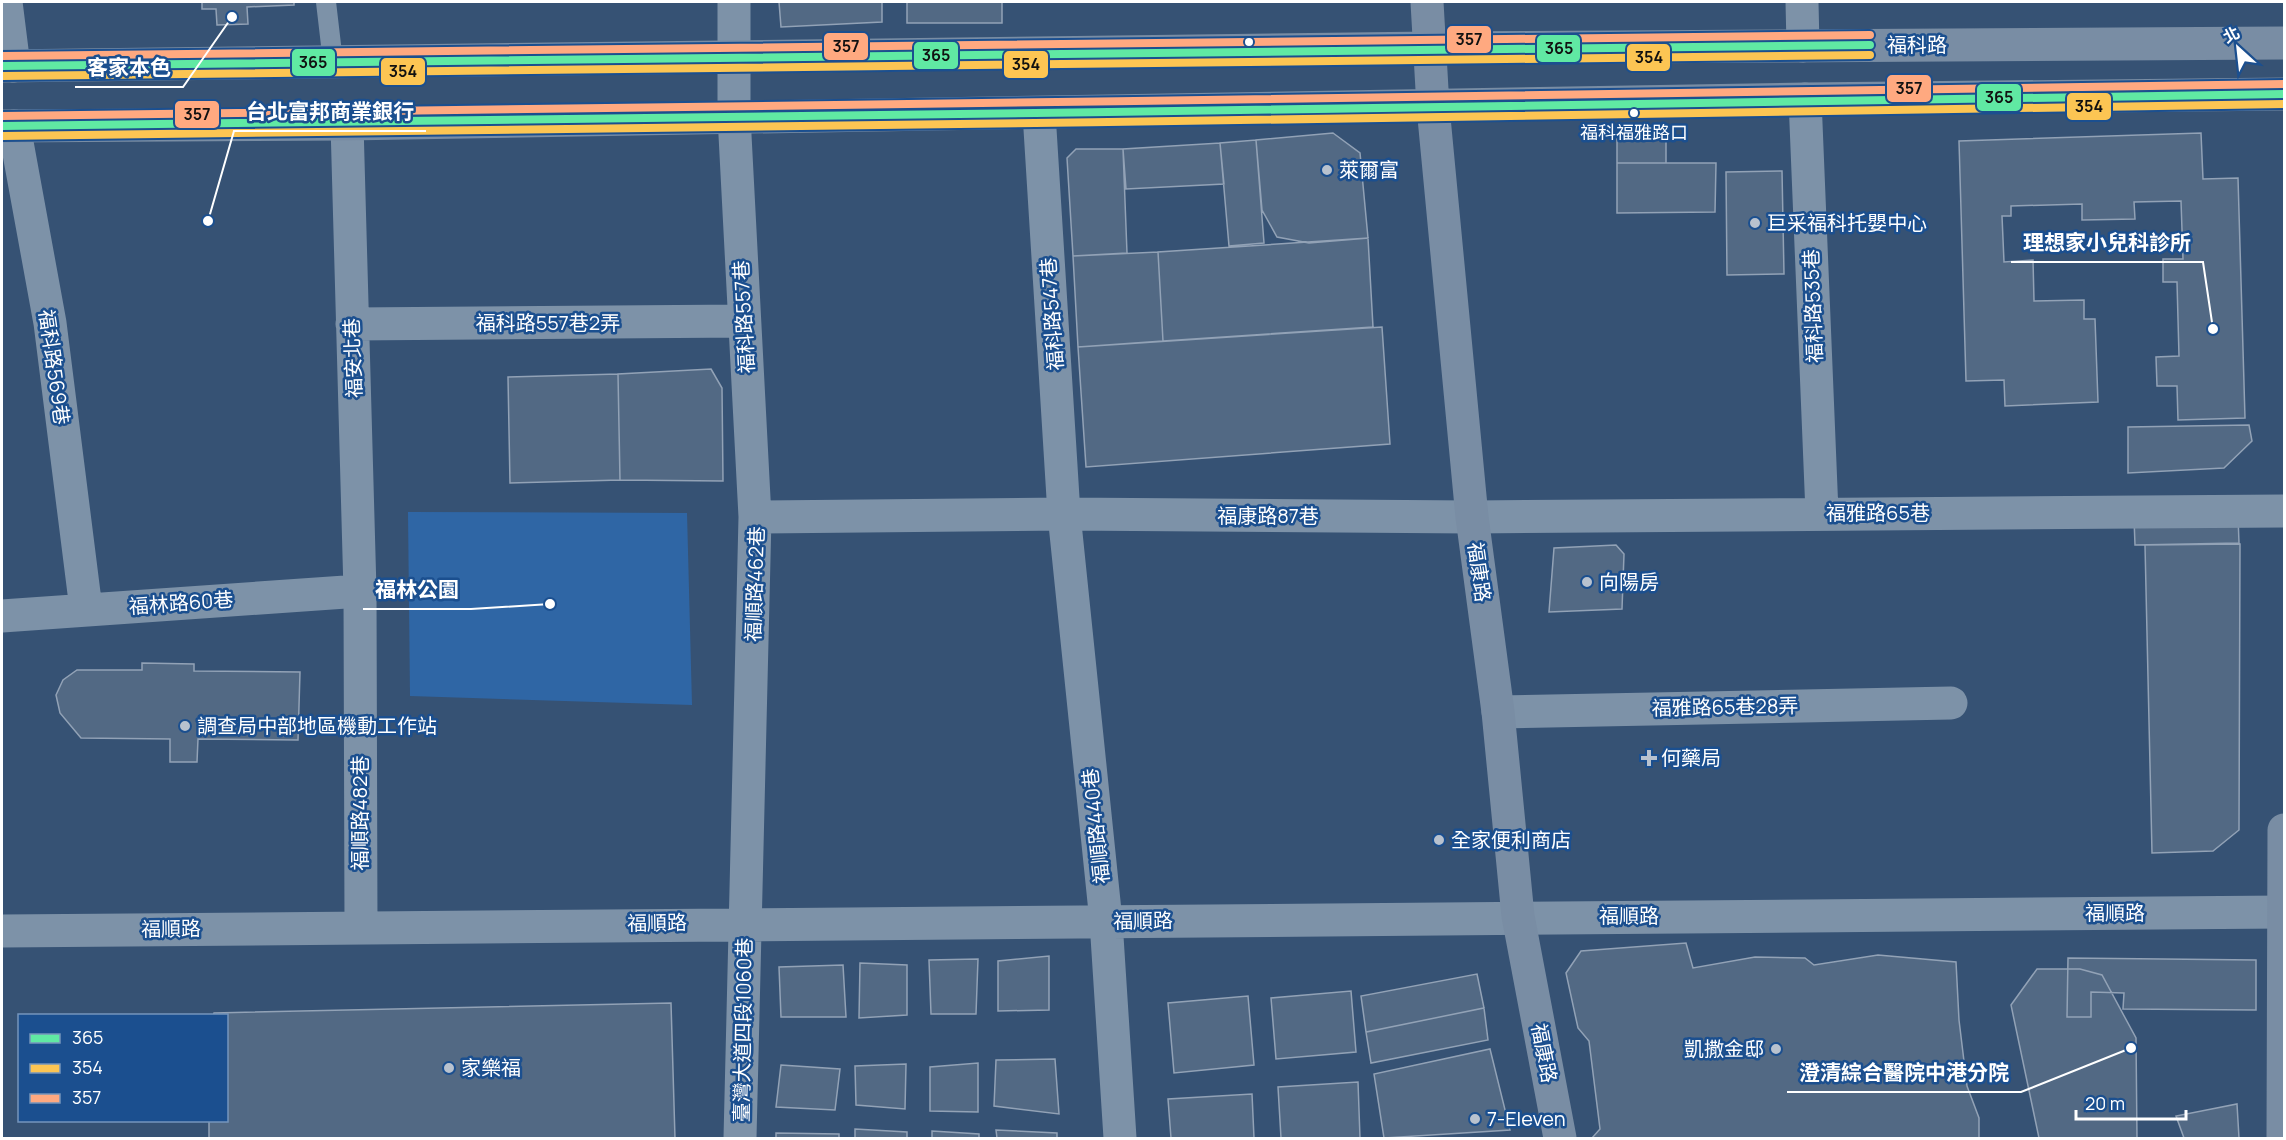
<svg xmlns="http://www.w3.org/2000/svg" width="2286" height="1140" font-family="Manrope,'Noto Sans TC',sans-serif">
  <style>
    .park { fill: #2f66a5 }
    .building { fill: #526984; stroke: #92a2b6; stroke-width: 1.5 }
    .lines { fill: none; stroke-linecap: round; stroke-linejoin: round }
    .lane { stroke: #7d92a8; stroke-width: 20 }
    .street { stroke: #7d92a8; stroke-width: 33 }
    .secondary { stroke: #798da4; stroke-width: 33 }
    .bus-1-casing { stroke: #1b4f8f; stroke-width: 12 }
    .bus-2-casing { stroke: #1b4f8f; stroke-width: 12 }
    .bus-3-casing { stroke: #1b4f8f; stroke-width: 12 }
    .bus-1 { stroke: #60e9a3; stroke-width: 8 }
    .bus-2 { stroke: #fcc553; stroke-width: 8 }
    .bus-3 { stroke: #ffa980; stroke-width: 8 }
    .bus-dot { fill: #fff; stroke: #1b4f8f; stroke-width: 2 }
    .poi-dot { fill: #b9c2ce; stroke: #1b4f8f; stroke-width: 2 }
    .labels { text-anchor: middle; stroke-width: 5; stroke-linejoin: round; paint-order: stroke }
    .bus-label { font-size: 18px; fill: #fff; stroke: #1b4f8f }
    .street-label { font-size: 20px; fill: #fff; stroke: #1b4f8f }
    .poi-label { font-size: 20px; fill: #fff; stroke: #1b4f8f; text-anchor: start }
    .leader { fill: none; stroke: #fff; stroke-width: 2 }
    .callout-dot { fill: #fff; stroke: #1b4f8f; stroke-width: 2 }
    .callout-label { font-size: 21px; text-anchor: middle; font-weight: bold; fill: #fff; stroke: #1b4f8f; stroke-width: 5; stroke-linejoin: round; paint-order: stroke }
    .line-badge { stroke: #1b4f8f; stroke-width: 2 }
    .pale-badge-label { font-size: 16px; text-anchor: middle; font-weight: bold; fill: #111 }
  </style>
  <rect width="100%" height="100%" fill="#365274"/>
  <path class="park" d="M408,512L687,513L692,705L410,696Z"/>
  <path class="building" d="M202,2H294V5L247,7L248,24L217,25L216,9H202Z
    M779,2H882V22L781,27Z
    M907,2H1002V23H907Z
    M1333,133L1360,153L1368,238L1309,243L1277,237L1262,210L1256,140Z
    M2201,133L2203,179L2238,178L2245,418L2178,420L2177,386H2157L2156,357L2179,356L2177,282H2163V259H2183L2181,201L2134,202L2135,219L2082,220V204L2011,206V216H2002L2004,262L2033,260L2034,301L2084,300V319H2095L2098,402L2005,406L2004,380L1966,381L1959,141Z
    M1617,134H1666V163H1617Z
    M1256,140L1264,243L1229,246L1220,143Z
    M1220,143L1224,184L1126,189L1123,149Z
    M1076,149H1123L1127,253L1073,256L1067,158Z
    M1617,163H1716L1715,212L1617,213Z
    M1782,171L1784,274L1727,275L1726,172Z
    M1368,238L1373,327L1163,341L1158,252Z
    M1158,252L1163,341L1078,347L1073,256Z
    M1382,327L1390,444L1086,467L1078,347Z
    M711,369L722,388L723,481L620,480L618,374Z
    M618,374L620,480L510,483L508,377Z
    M2249,425L2252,441L2224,468L2128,473V427Z
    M2238,516L2239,543L2135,545L2134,518Z
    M2240,544L2239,830L2213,851L2152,853L2145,545Z
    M1616,545L1624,554L1622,609L1549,612L1554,548Z
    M142,663L194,664V671L300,672L298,740L198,739L197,762H170V739L81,738L60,713L56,695L63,680L77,670H142Z
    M1686,943L1693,968L1755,957L1805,958L1814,965L1878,955L1956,962L1959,1020L1967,1086L1979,1118V1138H1592L1600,1129L1589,1041L1578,1028L1566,973L1581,951Z
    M1049,956V1010L998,1011V961Z
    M2068,958L2256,960V1010L2123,1009L2124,993L2091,992V1017H2067Z
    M978,959L976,1014H931L929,960Z
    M860,963L907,965V1015L859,1018Z
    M843,965L846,1017H781L779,967Z
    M2037,969H2080L2102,975L2136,1038L2137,1138H2039L2011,1005Z
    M1477,974L1484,1008L1366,1032L1361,996Z
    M1351,991L1356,1052L1276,1059L1271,998Z
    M1248,996L1254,1065L1174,1073L1168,1003Z
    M671,1003L675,1138H209V1120H226V1016H213L214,1013Z
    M1484,1008L1488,1040L1371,1063L1366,1032Z
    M1490,1049L1510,1130L1384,1138L1374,1074Z
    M1055,1059L1059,1114L994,1106L996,1060Z
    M978,1063V1112L930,1111V1067Z
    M906,1064L905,1109L856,1105L855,1066Z
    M781,1065L840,1069L835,1110L776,1107Z
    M1358,1082L1360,1138H1281L1278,1087Z
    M1252,1094L1254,1138H1171L1168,1099Z
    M2237,1104L2239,1138H2184L2176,1116Z
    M855,1129L907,1132V1138H855Z
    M996,1130L1057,1133V1138H997Z
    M932,1131L979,1134V1138H932Z
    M776,1133L839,1134V1138H776Z"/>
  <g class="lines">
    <path class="lane" d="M326,2L333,62"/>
    <path class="street" d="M6,2L14,66
      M734,2V116L755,517L740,1138
      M1802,2L1803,46
      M1805,99L1822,513
      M1039,113L1064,514L1106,921L1120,1138
      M347,124L360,591L361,927
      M14,126L50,323L86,609
      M352,324L744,321
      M755,517L1064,514L1472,517L2284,511
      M2,616L360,591
      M1498,712L1951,703
      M2,931C762,921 1523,917 2284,912"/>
    <path class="secondary" d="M1427,2L1433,107L1472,517L1498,712L1518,916L1560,1138
      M2,66L1430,48L2284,43
      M2,126L347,124L1805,99L2284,94
      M2283,1138L2284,830"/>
    <g class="bus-1-casing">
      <path id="bus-1" d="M2,66L1870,45
        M2,126C763,122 1523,102 2284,94"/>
    </g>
    <g class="bus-2-casing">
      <path id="bus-2" d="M2,76L1870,55
        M2,136C763,132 1523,112 2284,104"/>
    </g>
    <g class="bus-3-casing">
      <path id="bus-3" d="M2,56L1870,35
        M2,116C763,111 1523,91 2284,84"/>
    </g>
    <use href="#bus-1" class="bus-1"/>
    <use href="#bus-2" class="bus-2"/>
    <use href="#bus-3" class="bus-3"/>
  </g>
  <g class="bus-dot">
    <circle cx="1249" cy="42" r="5"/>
    <circle cx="1634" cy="113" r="5"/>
  </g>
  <g class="poi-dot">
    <circle cx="1327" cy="170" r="6"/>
    <circle cx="1755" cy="223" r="6"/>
    <circle cx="1587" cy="582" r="6"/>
    <circle cx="185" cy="726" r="6"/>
    <path d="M1646 749h6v6h6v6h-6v6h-6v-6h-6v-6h6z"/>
    <circle cx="1439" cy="840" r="6"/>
    <circle cx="1776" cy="1049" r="6"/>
    <circle cx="449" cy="1068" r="6"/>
    <circle cx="1475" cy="1119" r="6"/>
  </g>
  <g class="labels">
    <g class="bus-label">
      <text x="1634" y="139">福科福雅路口</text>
    </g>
    <g class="street-label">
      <text x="1917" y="52">福科路</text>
      <text transform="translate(1813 306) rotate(-92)" y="7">福科路535巷</text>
      <text transform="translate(1052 314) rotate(-94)" y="7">福科路547巷</text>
      <text transform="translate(744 317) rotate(-93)" y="7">福科路557巷</text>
      <text x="548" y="330">福科路557巷2弄</text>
      <text transform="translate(353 358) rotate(-92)" y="7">福安北巷</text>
      <text transform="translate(54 367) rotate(82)" y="7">福科路569巷</text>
      <text x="1878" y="520">福雅路65巷</text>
      <text x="1268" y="523">福康路87巷</text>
      <text transform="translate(1479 572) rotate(82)" y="7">福康路</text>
      <text transform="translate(755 584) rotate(-88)" y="7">福順路462巷</text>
      <text transform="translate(181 603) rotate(-4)" y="7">福林路60巷</text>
      <text transform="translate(1725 707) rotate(-1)" y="7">福雅路65巷28弄</text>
      <text transform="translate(360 813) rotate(-90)" y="7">福順路482巷</text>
      <text transform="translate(1096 826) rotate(-96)" y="7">福順路440巷</text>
      <text x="2115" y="920">福順路</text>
      <text x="1629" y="923">福順路</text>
      <text transform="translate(1143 921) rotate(-1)" y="7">福順路</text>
      <text transform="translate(657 923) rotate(-1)" y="7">福順路</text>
      <text transform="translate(171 929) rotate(-1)" y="7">福順路</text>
      <text transform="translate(743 1030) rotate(-89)" y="7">臺灣大道四段1060巷</text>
      <text transform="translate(1544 1053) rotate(79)" y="7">福康路</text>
    </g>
    <g class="poi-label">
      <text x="1339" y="177">萊爾富</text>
      <text x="1767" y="230">巨采福科托嬰中心</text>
      <text x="1599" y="589">向陽房</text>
      <text x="197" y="733">調查局中部地區機動工作站</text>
      <text x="1661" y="765">何藥局</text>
      <text x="1451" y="847">全家便利商店</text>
      <text x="1764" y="1056" text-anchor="end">凱撒金邸</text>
      <text x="461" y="1075">家樂福</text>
      <text x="1487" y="1126">7-Eleven</text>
    </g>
  </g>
  <path class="leader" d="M232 17L183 87H75M208 221L234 131H426M2213 329L2203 262H2011M550 604L471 609H363M2131 1048L2021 1092H1787"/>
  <g class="callout-dot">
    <circle cx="232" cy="17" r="6"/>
    <circle cx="208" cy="221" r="6"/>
    <circle cx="2213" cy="329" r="6"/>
    <circle cx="550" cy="604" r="6"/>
    <circle cx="2131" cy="1048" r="6"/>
  </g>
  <g class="callout-label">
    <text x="129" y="75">客家本色</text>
    <text x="330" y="119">台北富邦商業銀行</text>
    <text x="2107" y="250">理想家小兒科診所</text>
    <text x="417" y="597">福林公園</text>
    <text x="1904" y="1080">澄清綜合醫院中港分院</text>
  </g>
  <g class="line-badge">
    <rect x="1446" y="25" width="46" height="29" rx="6" fill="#ffa980"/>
    <rect x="823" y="32" width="46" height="29" rx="6" fill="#ffa980"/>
    <rect x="1536" y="34" width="45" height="29" rx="6" fill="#60e9a3"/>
    <rect x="913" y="41" width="46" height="29" rx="6" fill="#60e9a3"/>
    <rect x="1626" y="43" width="45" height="29" rx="6" fill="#fcc553"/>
    <rect x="291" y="48" width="45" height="29" rx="6" fill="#60e9a3"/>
    <rect x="1003" y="50" width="46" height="29" rx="6" fill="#fcc553"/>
    <rect x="380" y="57" width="46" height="29" rx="6" fill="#fcc553"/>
    <rect x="1886" y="74" width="46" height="29" rx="6" fill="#ffa980"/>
    <rect x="1976" y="83" width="46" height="29" rx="6" fill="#60e9a3"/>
    <rect x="2066" y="92" width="46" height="29" rx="6" fill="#fcc553"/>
    <rect x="174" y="100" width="46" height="29" rx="6" fill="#ffa980"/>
  </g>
  <g class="pale-badge-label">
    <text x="1469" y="45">357</text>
    <text x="846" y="52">357</text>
    <text x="1559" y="54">365</text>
    <text x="936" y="61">365</text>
    <text x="1649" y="63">354</text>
    <text x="313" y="68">365</text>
    <text x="1026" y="70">354</text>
    <text x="403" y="77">354</text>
    <text x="1909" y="94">357</text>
    <text x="1999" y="103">365</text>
    <text x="2089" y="112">354</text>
    <text x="197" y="120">357</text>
  </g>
  <rect width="2286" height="1140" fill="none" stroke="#ffffff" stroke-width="6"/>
  <rect x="18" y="1014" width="210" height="108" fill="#1b4f8f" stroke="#7695bc" stroke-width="1.5"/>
  <rect x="30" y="1034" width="30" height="9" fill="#60e9a3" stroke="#7695bc" stroke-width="1.5"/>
  <text x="72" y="1044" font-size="18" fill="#ffffff">365</text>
  <rect x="30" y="1064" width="30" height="9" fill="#fcc553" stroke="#7695bc" stroke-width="1.5"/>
  <text x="72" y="1074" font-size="18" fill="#ffffff">354</text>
  <rect x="30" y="1094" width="30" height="9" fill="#ffa980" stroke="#7695bc" stroke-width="1.5"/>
  <text x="72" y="1104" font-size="18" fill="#ffffff">357</text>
  <g transform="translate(2238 48) rotate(333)" stroke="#1b4f8f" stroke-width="4.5" paint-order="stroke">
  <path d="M0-4.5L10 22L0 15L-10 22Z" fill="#ffffff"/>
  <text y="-9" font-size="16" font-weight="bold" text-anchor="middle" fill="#ffffff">北</text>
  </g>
  <path d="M2076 1110v9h110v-9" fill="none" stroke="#ffffff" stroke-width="3"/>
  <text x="2085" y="1110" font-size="18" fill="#ffffff" stroke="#1b4f8f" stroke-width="4.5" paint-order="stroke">20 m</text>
</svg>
